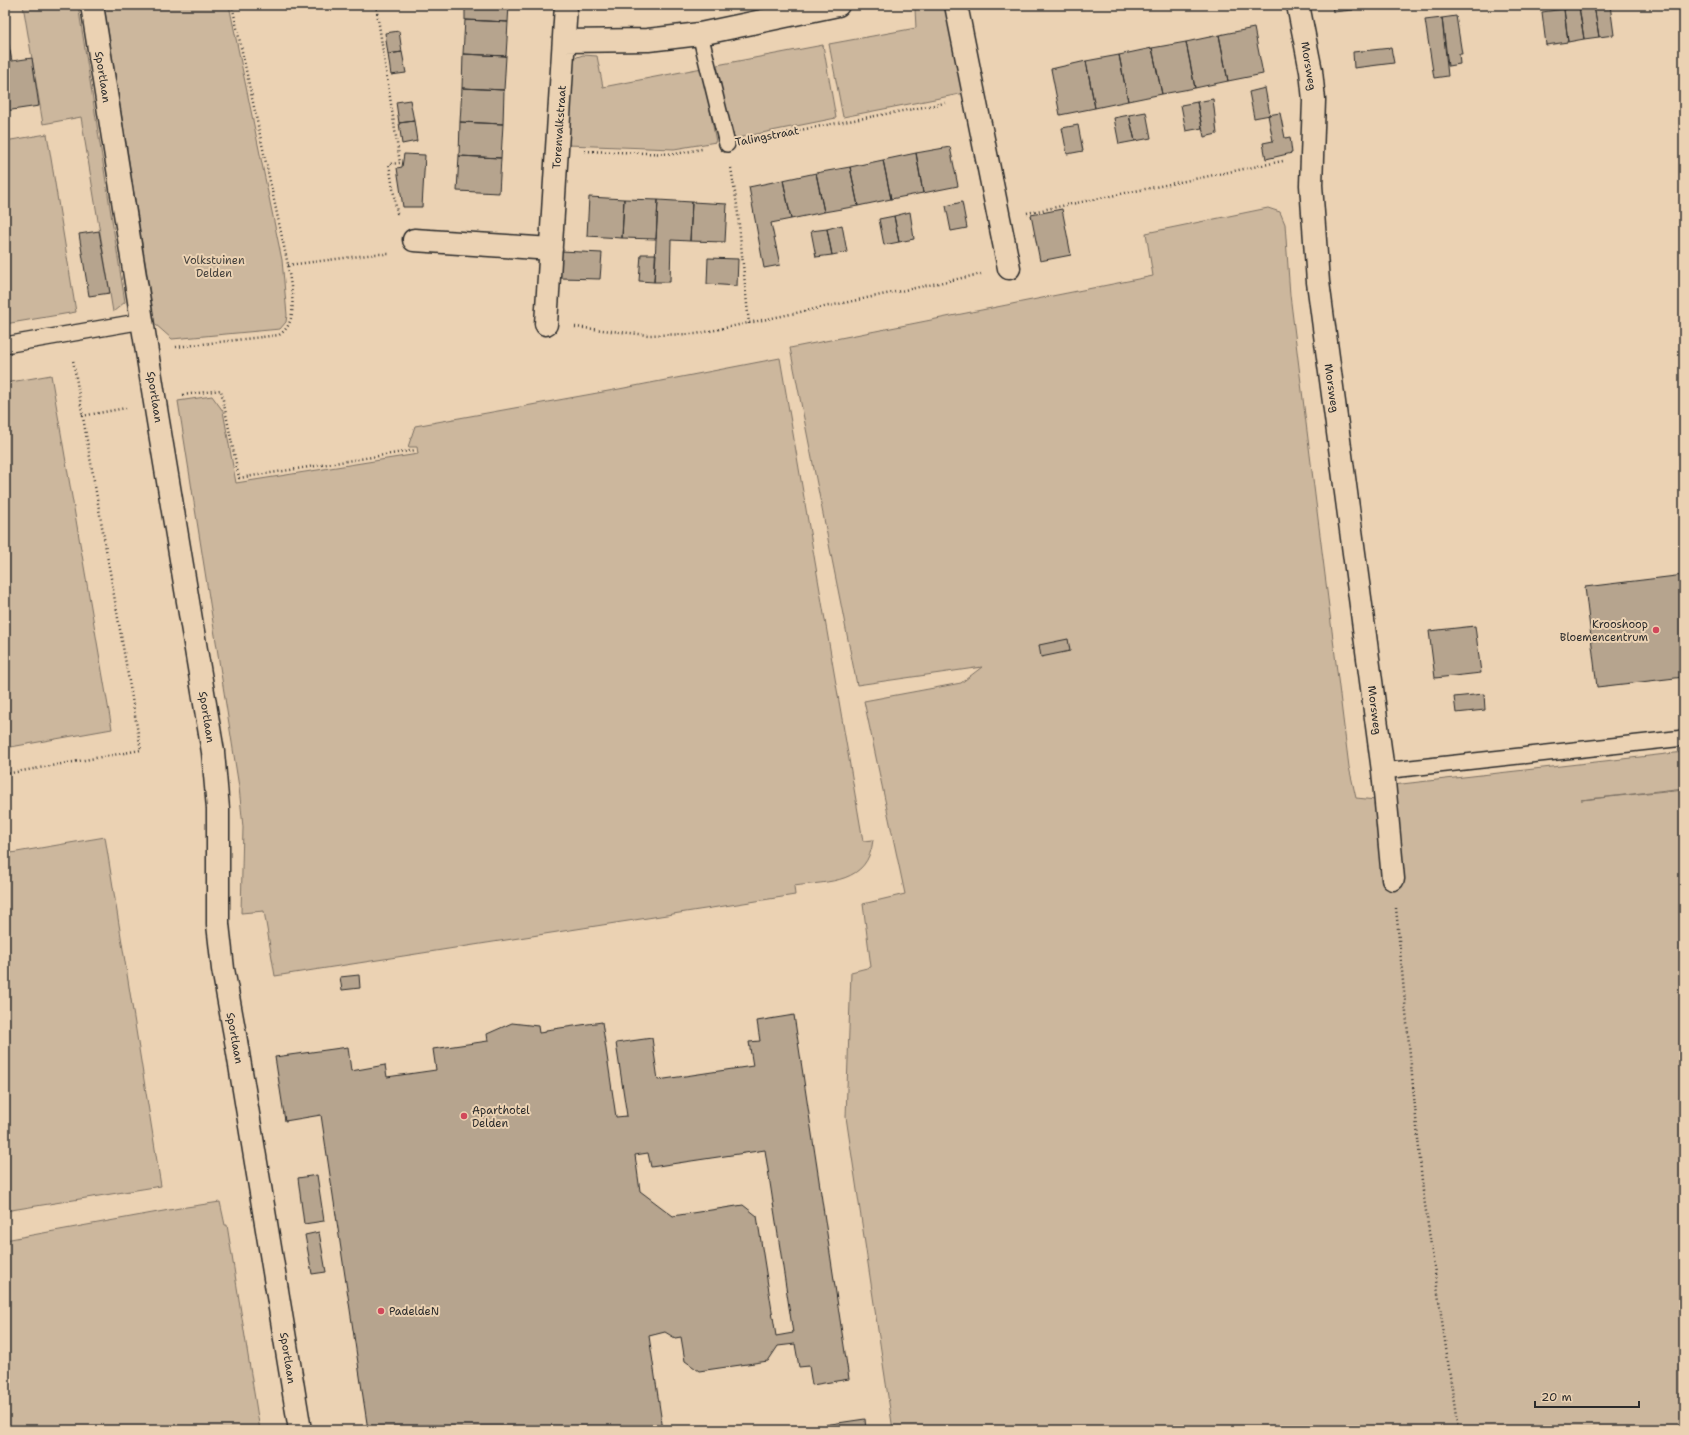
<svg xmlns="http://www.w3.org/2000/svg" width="1689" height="1435" font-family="'Shantell Sans',sans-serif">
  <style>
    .green { fill: #ccb79d; stroke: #7c7164 }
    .building { fill: #b6a48e; stroke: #2b2b2b; fill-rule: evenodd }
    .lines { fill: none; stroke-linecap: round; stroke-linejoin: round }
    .service-casing { stroke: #2b2b2b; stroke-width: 18 }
    .minor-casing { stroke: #2b2b2b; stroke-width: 25 }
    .path { stroke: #2b2b2b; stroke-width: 2.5; stroke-dasharray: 1 3; stroke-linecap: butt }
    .service { stroke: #ebd2b3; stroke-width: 15 }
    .minor { stroke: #ebd2b3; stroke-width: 22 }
    .poi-dot { fill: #d1495b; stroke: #ebd2b3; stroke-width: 1.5 }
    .labels { text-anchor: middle; stroke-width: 4; stroke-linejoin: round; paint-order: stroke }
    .street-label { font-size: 11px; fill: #2b2b2b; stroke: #ebd2b3 }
    .park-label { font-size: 11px; fill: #43403c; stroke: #ebd2b3 }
    .poi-label { font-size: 11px; fill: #2b2b2b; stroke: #ebd2b3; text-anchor: start }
  </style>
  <rect width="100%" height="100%" fill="#ebd2b3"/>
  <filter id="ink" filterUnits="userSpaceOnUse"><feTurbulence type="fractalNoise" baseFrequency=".025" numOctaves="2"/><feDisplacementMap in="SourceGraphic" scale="8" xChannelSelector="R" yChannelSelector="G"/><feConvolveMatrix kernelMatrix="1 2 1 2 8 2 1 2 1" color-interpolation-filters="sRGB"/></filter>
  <g filter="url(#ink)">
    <path class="green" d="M23,5H78L125,302L113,312L81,117L43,124Z
      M104,5H229L282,260L287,315L286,322L280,329L172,339L155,324Z
      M946,5L965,93L843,117L829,44L916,28L915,9Z
      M823,45L836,118L732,139L717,65Z
      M583,55L597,56L603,87L702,68L716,142L674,149L567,145L572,62L577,57Z
      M47,134L76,312L5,324V141Z
      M1268,208L1280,212L1285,224L1290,295L1349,767L1356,798L1386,801L1384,786L1684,752V788L1581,800L1684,789V1430H893L846,1117L851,972L871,967L863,904L905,894L864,701L961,683L982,667L857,685L790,348L1153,276L1146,233Z
      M780,358L863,841L873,840C868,884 830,881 794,886L795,895L275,976L264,911L241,913L243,827L239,787L178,401L212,396L223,411L236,483L418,454L417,447H408L415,426L614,390Z
      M51,375L112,729L5,748V383Z
      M105,837L161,1186L5,1211V854Z
      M220,1202L225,1225H227L260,1430H5V1240L180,1208Z"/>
    <path class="building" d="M465,5H509L508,22L465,20Z
      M1332,5H1353V10L1333,12Z
      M1594,5L1599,37L1584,39L1579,7Z
      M1594,5H1610L1614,35L1599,37Z
      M1579,7L1584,39L1568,42L1564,9Z
      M1564,9L1568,42L1546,45L1542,12Z
      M1456,16L1462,54H1459L1460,64L1448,66L1442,18Z
      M1442,18L1448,76L1434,78L1425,20Z
      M465,20L508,22L506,56L463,54Z
      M1254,28L1263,74L1228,81L1219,35Z
      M399,31L402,52L388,54L385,33Z
      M1219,35L1228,81L1195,88L1186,42Z
      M8,41L12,61L32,58L39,106L5,111V42Z
      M1186,42L1195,88L1162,94L1152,48Z
      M1152,48L1162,94L1128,101L1119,55Z
      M1391,48L1394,63L1354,68L1353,52Z
      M402,52L406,73L391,75L388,54Z
      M463,54L506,56L504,90L462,88Z
      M1119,55L1128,101L1095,108L1086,61Z
      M1086,61L1095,108L1060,115L1051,69Z
      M462,88L504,90L503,124L460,122Z
      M1265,88L1270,115L1254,118L1249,92Z
      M1213,99L1217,134L1204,137L1197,102Z
      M410,100L414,121L399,123L396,102Z
      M1197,102L1202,128L1186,131L1181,105Z
      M1146,112L1151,138L1135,141L1129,115Z
      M1280,113L1285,138L1290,137L1292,153L1266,159L1263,143L1273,141L1268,115Z
      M1129,115L1135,141L1119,144L1114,118Z
      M414,121L417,141L402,144L399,123Z
      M460,122L503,124L501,158L459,156Z
      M1078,125L1083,151L1067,154L1062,128Z
      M950,147L958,186L923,193L916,153Z
      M916,153L923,193L891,199L883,160Z
      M404,154L425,155L422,207H403L397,168L402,167Z
      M459,156L501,158L499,193L457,191Z
      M883,160L891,199L858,206L850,167Z
      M850,167L858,206L824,212L816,173Z
      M816,173L824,212L791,219L783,180Z
      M783,180L791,219L771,223L780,265L764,268L749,187Z
      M589,197L624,199L622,238L587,236Z
      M624,199L658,200L656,239L622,238Z
      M658,200L692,202L690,241L671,240L670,282H654Z
      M692,202L727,204L725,242L690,241Z
      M962,202L967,228L951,231L946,206Z
      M1062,209L1071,255L1040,261L1031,215Z
      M910,212L914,239L899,242L894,216Z
      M894,216L899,242L884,245L879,219Z
      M842,225L847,252L832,255L827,229Z
      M827,229L832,255L816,257L811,231Z
      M99,231L110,293L89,296L79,234Z
      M561,251L602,253L600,279L560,278Z
      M641,254H656L654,282L639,281Z
      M708,258L738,259L737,286L707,284Z
      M1684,575V677L1597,687L1585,587Z
      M1475,626L1481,673L1435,678L1429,631Z
      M1068,639L1070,651L1041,657L1039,645Z
      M1484,694L1485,710L1456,713L1454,697Z
      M359,975L360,988L342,990L340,977Z
      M794,1015L849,1379L812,1385L809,1366L799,1367L795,1344L778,1346L768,1361L699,1371L685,1361L681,1337L675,1338L665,1332L649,1336L663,1430H368L321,1115L285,1121L275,1057L348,1047L351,1071L385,1065L387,1077L436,1070L433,1049L488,1041L487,1034L512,1023L538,1026L539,1033L546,1032V1030L602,1022L616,1117L627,1116L616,1043L652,1038L658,1080L753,1066L749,1042L760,1041L757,1021ZM765,1150L793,1333L776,1336L757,1216L743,1205L673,1216L640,1191L635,1155L648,1153L651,1167Z
      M317,1175L324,1221L304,1224L298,1178Z
      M319,1232L326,1272L312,1274L305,1235Z
      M865,1419L866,1430H790Z"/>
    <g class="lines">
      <g class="service-casing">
        <path id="service" d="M700,34L727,144
          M5,345L143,321
          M1383,771L1684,738"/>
      </g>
      <g class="minor-casing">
        <path id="minor" d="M92,5L157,415L213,752L218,809V924L223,969L235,1035L300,1430
          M956,5L1009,268
          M1298,5L1311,71L1314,100L1311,185L1318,282L1383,771L1393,879
          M564,41L648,40L700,34L838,5
          M414,240L551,249
          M546,324L566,5"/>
      </g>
      <path class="path" d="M376,5L400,163L389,164L397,213H400
        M752,139L945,103
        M585,151L675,154L702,149
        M731,168L737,205L749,324
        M1027,213L1283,161
        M288,265L376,254H389
        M575,327L648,335L696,334L981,274
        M176,347L279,335C301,321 290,287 288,265L232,5
        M183,395L221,390L239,478L416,450
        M82,416L126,408
        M5,774L141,750L73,360
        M1396,908L1423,1191L1458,1430"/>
      <use href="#service" class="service"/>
      <use href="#minor" class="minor"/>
    </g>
  </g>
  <g class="poi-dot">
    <circle cx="1656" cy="630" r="4"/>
    <circle cx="464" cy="1116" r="4"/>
    <circle cx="381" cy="1311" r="4"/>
  </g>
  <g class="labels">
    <g class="street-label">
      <text transform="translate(1309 66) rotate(81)" y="4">Morsweg</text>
      <text transform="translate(103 77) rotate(81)" y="4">Sportlaan</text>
      <text transform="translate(559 127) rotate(-86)" y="4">Torenvalkstraat</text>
      <text transform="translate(767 136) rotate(-11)" y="4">Talingstraat</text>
      <text transform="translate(1332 388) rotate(82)" y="4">Morsweg</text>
      <text transform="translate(155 397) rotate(81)" y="4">Sportlaan</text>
      <text transform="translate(1375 710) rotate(83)" y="4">Morsweg</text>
      <text transform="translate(207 717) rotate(81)" y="4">Sportlaan</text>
      <text transform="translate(235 1038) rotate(80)" y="4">Sportlaan</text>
      <text transform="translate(288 1358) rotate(81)" y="4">Sportlaan</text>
    </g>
    <g class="park-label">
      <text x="214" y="264">Volkstuinen<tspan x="214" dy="13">Delden</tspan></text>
    </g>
    <g class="poi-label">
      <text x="1648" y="628" text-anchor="end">Krooshoop<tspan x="1648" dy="13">Bloemencentrum</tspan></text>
      <text x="472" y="1114">Aparthotel<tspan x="472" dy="13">Delden</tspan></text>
      <text x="389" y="1315">PadeldeN</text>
    </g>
  </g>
  <rect width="1689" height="1435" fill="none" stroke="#ebd2b3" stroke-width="20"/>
  <rect x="10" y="10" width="1669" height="1415" fill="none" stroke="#2b2b2b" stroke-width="1.5" filter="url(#ink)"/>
  <path d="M1535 1401v6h104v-6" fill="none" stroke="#2b2b2b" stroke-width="2"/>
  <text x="1541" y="1401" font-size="12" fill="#2b2b2b" stroke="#ebd2b3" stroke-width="3" paint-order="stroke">20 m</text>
</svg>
